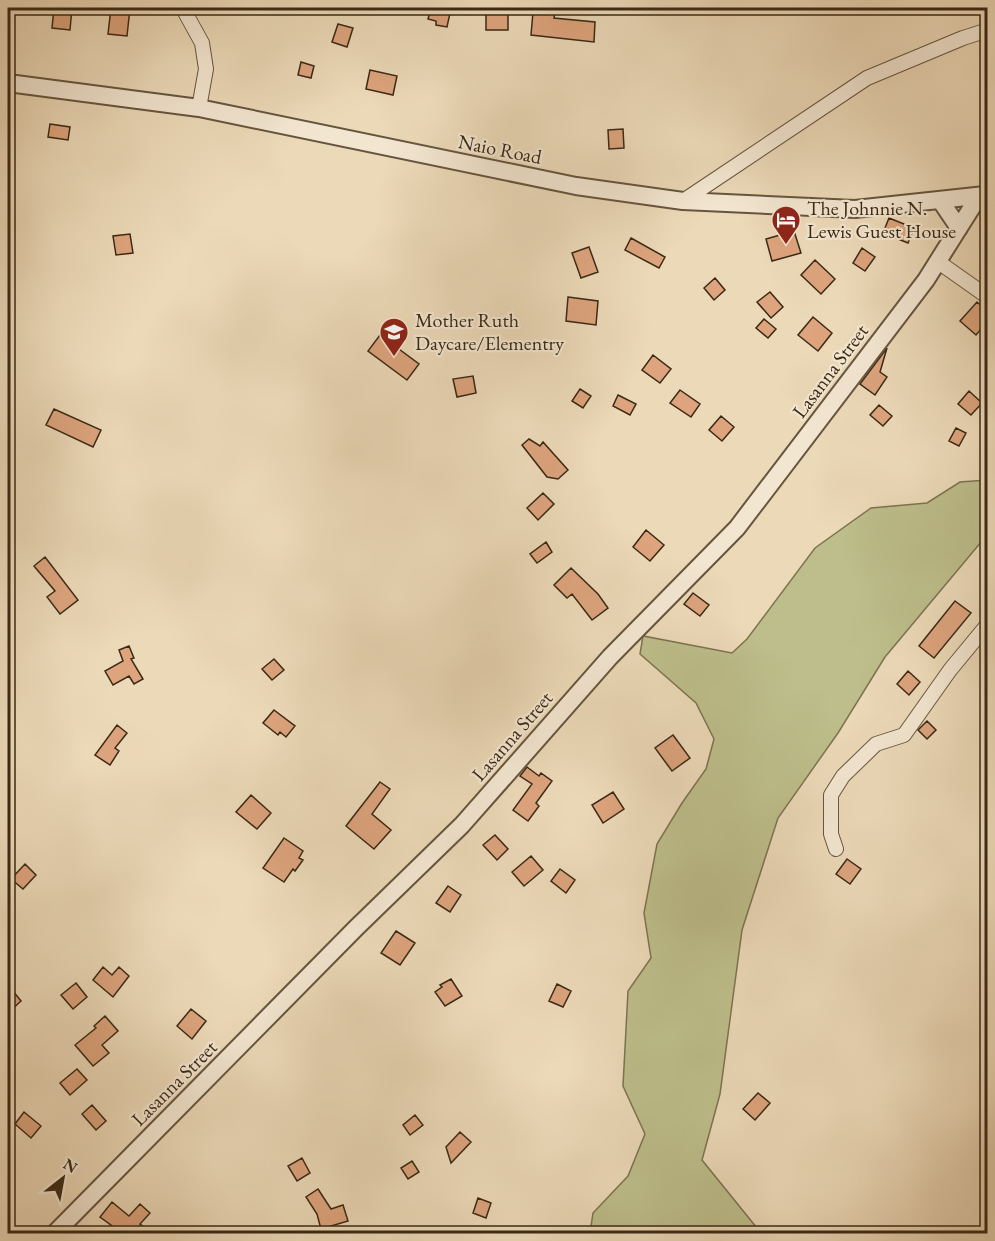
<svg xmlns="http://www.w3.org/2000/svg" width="995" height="1241" font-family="'EB Garamond',serif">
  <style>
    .green { fill: #bdbe8b; stroke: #7c7450; stroke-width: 1.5 }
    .building { fill: #dda47d; stroke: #3a2915; stroke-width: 1.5 }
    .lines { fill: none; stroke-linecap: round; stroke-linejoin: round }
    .minor-casing { stroke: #66553e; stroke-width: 16 }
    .tertiary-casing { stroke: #66553e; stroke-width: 20 }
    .minor { stroke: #f3e6d1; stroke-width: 14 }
    .tertiary { stroke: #f3e6d1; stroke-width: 16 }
    .labels { text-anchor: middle; stroke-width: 4.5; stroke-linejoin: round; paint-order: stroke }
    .street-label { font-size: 20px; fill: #3a2915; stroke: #f3e6d1 }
    .poi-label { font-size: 20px; fill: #3a2915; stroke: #f3e6d1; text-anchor: start }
  </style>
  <rect width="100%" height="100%" fill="#ecd9b8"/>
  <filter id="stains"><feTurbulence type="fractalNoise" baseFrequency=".00333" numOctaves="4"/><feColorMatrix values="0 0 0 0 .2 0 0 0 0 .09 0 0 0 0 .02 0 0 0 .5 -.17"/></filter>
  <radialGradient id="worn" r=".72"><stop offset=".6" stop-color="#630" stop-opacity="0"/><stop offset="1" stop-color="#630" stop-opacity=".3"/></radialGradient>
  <path class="green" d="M987,480V535L885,657L838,733L778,818L742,930L720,1094L702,1160L761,1233H590L593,1213L628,1176L645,1134L623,1086L628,991L651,958L644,913L657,844L682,803L706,769L714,739L696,703L640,654L643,636L732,653L747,639L815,548L871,508L927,503L960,482Z"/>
  <path class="building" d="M54,8H72L70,30L52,28Z
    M111,8H130L127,36L108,34Z
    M431,8L450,13L447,27L436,25V21L428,19Z
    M486,11H508V30H486Z
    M533,12L555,13L554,18L595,22L594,42L531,35Z
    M338,24L353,28L347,47L332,42Z
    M301,62L314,66L311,78L298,75Z
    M370,70L397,76L393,95L366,89Z
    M50,124L70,127L68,140L48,137Z
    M623,129L624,148L609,149L608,130Z
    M889,218L914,228L908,243L883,233Z
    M794,231L801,253L772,261L766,239Z
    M130,234L133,253L116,255L113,236Z
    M631,238L665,257L659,268L625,250Z
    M589,247L598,272L581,278L572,253Z
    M862,248L875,257L865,271L853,263Z
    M815,260L835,279L821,294L801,275Z
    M715,278L725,290L714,300L704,288Z
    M770,292L783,307L771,318L757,302Z
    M568,297L598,301L596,325L566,321Z
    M977,302L987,311V322L976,335L960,321Z
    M813,317L832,333L818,351L798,335Z
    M764,319L776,329L768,338L756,328Z
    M380,335L419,364L407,380L368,351Z
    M887,348L880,372L887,377L875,395L860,384Z
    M653,355L671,369L660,383L642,370Z
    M473,376L476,393L457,397L453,379Z
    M580,389L591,396L583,408L572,401Z
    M680,390L700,404L691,417L670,403Z
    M969,391L982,403L971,415L958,404Z
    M618,395L636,404L630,415L613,406Z
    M879,405L892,416L883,426L870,415Z
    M54,409L101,430L93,447L46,425Z
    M721,416L734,427L722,441L709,430Z
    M956,428L966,433L959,446L949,441Z
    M529,439L540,446L543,442L568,470L558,479L547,477L522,445Z
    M543,493L554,504L538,520L527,508Z
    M646,530L664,545L650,561L633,547Z
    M546,542L552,552L537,563L530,554Z
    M45,557L78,600L60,614L47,597L55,591L34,566Z
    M571,568L598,594L608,608L592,620L572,594L567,598L554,585Z
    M693,593L709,605L700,616L684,604Z
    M955,601L971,613L934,658L919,646Z
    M129,646L134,658L131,659L143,679L134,684L129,676L113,685L105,671L123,661L119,650Z
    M274,659L284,670L272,680L262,669Z
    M908,671L920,682L909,695L897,684Z
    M274,710L295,726L286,737L280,732L278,735L263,723Z
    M927,721L936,730L927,739L918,730Z
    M117,725L127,733L115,748L119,751L110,765L95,755Z
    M673,735L690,758L672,771L655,748Z
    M527,767L539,776L541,773L552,781L536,803L539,806L528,821L513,810L532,784L520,776Z
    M380,782L390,789L372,814L391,830L374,849L346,826Z
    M613,792L624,809L603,823L592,805Z
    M251,795L271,813L257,829L236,812Z
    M495,835L508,849L497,860L483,845Z
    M284,838L303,851L299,858L303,860L295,871L293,869L284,882L263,868Z
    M531,856L543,870L524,886L512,872Z
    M847,859L861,869L850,884L836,874Z
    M25,864L36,875L23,889L11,879Z
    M560,869L575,880L566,893L551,881Z
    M448,886L461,895L450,912L436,903Z
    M396,931L415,943L400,965L381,953Z
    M103,967L112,975L119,967L129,976L113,997L93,980Z
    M451,979L462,996L445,1006L435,992L442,987L440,985Z
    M76,983L87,997L73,1009L61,995Z
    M557,984L571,991L563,1007L549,1001Z
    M8,985L21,1001L8,1013Z
    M191,1009L206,1021L192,1039L177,1026Z
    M105,1016L118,1031L102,1045L109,1053L93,1066L75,1045L96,1028L94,1026Z
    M77,1069L87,1080L70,1095L60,1083Z
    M758,1093L770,1103L755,1120L743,1109Z
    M92,1105L106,1121L96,1130L82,1114Z
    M24,1112L41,1126L31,1138L15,1124Z
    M415,1115L423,1125L410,1135L403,1125Z
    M460,1132L471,1142L451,1163L446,1147Z
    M302,1158L310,1173L297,1181L288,1166Z
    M412,1161L419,1172L408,1179L401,1168Z
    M318,1189L331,1209L343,1205L348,1221L321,1229L317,1214L306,1197Z
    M478,1198L491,1203L486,1218L473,1213Z
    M112,1202L129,1216L140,1204L150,1213L140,1224L153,1233H122L100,1217Z"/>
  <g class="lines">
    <g class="minor-casing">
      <path id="minor" d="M189,8L186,14L202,43L206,69L199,108
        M683,201L867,78L963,38L988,30
        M937,261L988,297
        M836,849L831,834V795L843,776L876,744L904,735L950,670L988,624"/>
    </g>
    <g class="tertiary-casing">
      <path id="tertiary" d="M8,83L199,108L576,186L683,201L855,209L985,195
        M940,200L959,228
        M54,1234L356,928L462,825L610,657L737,528L926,280L979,196"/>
    </g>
    <use href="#minor" class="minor"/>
    <use href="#tertiary" class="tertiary"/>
  </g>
  <defs>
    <g id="hotel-pin" transform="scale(1.5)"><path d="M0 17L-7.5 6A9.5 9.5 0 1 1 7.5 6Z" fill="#8f2418" stroke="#f3e6d1"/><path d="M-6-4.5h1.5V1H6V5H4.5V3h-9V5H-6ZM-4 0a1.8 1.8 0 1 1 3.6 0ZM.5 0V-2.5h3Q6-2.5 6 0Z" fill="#fff"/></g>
    <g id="school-pin" transform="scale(1.5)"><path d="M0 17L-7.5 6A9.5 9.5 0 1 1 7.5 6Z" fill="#8f2418" stroke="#f3e6d1"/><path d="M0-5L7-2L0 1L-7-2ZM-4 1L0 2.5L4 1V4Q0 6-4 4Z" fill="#fff"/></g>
  </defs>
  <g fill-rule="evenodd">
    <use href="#hotel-pin" x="786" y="220"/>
    <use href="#school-pin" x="394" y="332"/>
  </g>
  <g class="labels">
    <g class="street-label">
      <text transform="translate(500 149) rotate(11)" y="7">Naio Road</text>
      <text transform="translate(830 371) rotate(-53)" y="7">Lasanna Street</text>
      <text transform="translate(512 736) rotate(-49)" y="7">Lasanna Street</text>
      <text transform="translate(174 1083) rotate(-45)" y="7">Lasanna Street</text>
    </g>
    <g class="poi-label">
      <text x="807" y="215">The Johnnie N.<tspan x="807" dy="23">Lewis Guest House</tspan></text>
      <text x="415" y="327">Mother Ruth<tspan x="415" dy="23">Daycare/Elementry</tspan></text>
    </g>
  </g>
  <rect width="995" height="1241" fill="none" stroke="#ecd9b8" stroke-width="30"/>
  <rect x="9" y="9" width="977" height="1223" fill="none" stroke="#3a2915" stroke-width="3"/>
  <rect x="15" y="15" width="965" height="1211" fill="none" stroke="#3a2915" stroke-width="1.5"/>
  <g transform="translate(63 1178) rotate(31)" stroke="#f3e6d1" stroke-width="4.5" paint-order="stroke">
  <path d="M0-4.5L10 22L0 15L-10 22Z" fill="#3a2915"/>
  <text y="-9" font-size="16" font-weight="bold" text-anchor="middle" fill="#3a2915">N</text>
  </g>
  <rect width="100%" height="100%" filter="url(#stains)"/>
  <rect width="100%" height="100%" fill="url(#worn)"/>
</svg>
